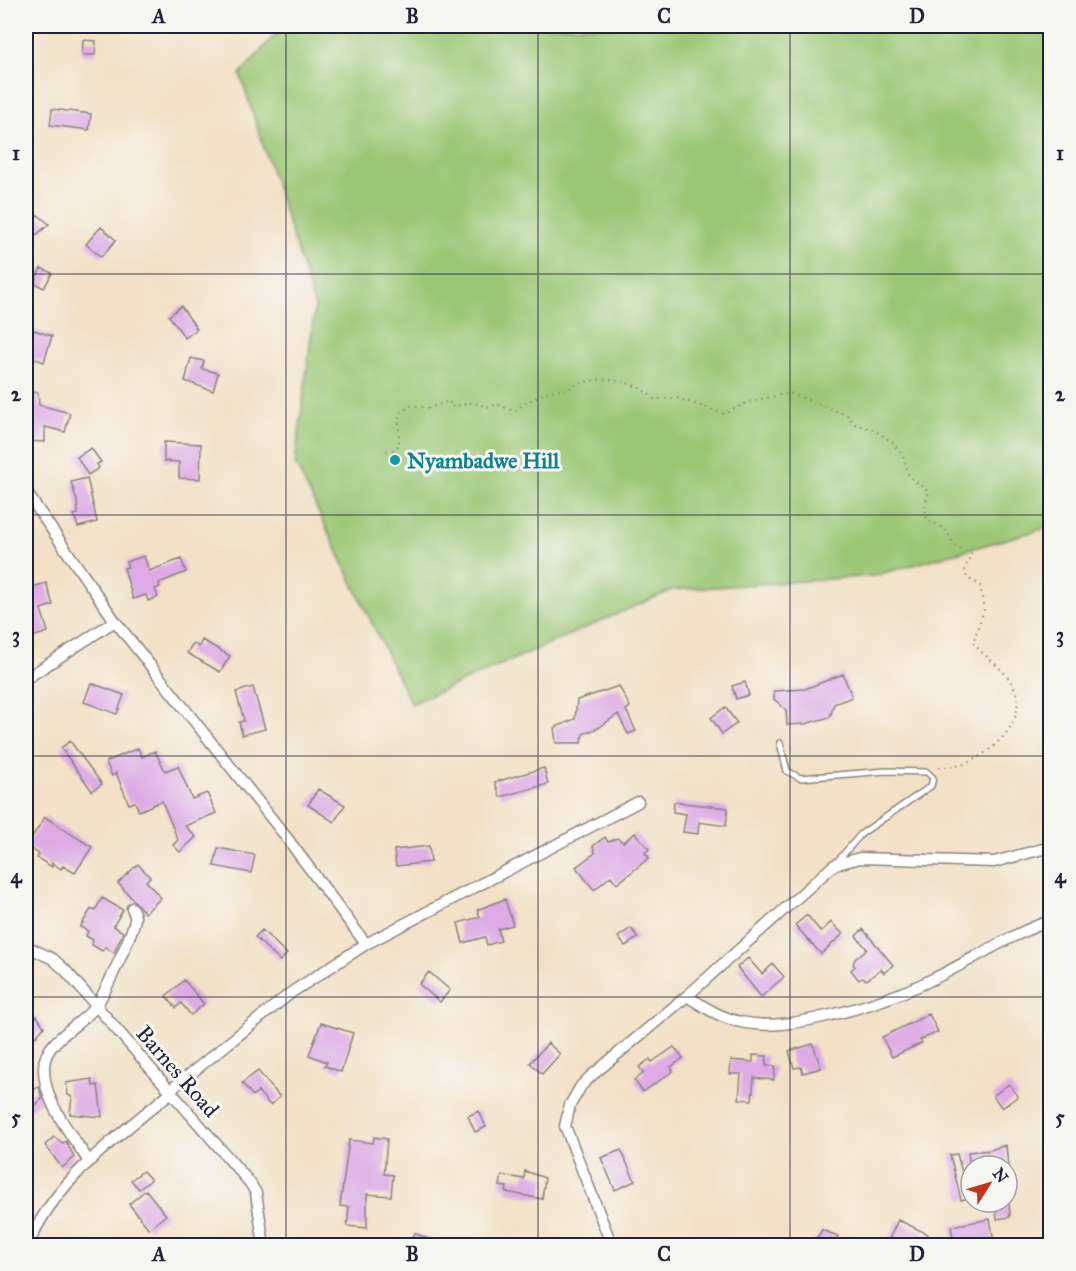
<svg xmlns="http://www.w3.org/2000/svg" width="1076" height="1271" font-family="'IM FELL Great Primer',serif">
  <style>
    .green { fill: #9bc775; stroke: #5e7458; stroke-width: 1.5 }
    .building { fill: #ddaae5 }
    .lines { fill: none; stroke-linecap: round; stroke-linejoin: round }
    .service-casing { stroke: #8a8280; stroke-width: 8 }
    .minor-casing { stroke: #8a8280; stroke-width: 13 }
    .path { stroke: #8a8280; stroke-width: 2; stroke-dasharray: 1.5 4.5; stroke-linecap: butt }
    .service { stroke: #fff; stroke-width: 5 }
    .minor { stroke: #fff; stroke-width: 10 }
    .grid { fill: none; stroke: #22223b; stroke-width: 1.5; stroke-opacity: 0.55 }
    .culture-dot { fill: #0f9aa8; stroke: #f6f6f2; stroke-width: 2 }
    .labels { text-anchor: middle; stroke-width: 6; stroke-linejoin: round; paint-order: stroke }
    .culture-label { font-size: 22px; font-weight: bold; fill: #0d838f; stroke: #f6f6f2; text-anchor: start }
    .street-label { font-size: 22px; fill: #22223b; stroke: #f6f6f2 }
    .neatline { fill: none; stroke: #22223b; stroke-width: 2 }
    .grid-label { font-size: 20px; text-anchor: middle; font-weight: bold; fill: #22223b }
  </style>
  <rect width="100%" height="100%" fill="#f6f6f2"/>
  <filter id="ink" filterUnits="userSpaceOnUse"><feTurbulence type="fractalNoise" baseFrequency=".0167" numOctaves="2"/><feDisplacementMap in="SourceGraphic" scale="12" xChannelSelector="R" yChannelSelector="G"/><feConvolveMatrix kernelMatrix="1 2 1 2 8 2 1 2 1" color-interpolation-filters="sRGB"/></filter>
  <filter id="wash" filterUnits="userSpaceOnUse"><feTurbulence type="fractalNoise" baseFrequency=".008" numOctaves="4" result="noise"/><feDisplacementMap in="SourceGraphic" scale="24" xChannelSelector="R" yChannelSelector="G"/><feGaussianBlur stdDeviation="1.35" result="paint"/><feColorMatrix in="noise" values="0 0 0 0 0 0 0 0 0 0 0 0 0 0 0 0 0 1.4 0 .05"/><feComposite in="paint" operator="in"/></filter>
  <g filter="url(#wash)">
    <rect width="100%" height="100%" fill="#f2e1c6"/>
    <path class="green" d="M283,26H1050V527L873,576L672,590L411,704L295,463L315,306L240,74Z"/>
    <g id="blocks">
      <path class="building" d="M83,40L96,41L95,55H82Z
        M52,109L91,114L89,130L50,125Z
        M38,215L49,224L26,244V224Z
        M101,227L116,240L101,257L86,244Z
        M41,268L52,273L44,288L34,283Z
        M181,306L197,329L185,338L169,316Z
        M34,330L52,336L44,362L36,359L26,369V357Z
        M191,358L204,361L202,369L218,373L213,391L185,381Z
        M38,392L39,405L70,413L65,432L45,427V442L26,441V393Z
        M164,442L201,444L200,479L179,478V462L164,461Z
        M91,448L101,462L97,464L99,468L88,475L77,457Z
        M87,478L97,522L78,527L74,515L78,514L77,501L71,482Z
        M144,556L149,571L181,559L186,572L159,583L160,587L155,589L158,597L148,601L146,595L133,599L124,568L128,567L126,562Z
        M46,583L53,605L41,609L48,632L32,637L26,615V589Z
        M202,640L230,656L220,672L187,653L193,643L199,647Z
        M843,674L852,697L834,704L830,717L805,724L787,725L786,710L774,699V691L805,689Z
        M745,682L749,695L736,699L732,686Z
        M91,683L124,695L117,714L84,702Z
        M619,686L630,707L626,710L636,731L628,734L618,714L598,728L583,734L581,743H556L554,728L575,719L577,700Z
        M253,687L265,729L242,735L239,722L244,721L236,692Z
        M725,707L737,723L722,734L711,718Z
        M70,741L102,784L92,791L61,748Z
        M138,748L142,757L155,751L165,771L178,766L192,799L207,793L216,813L185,826L196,837L180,852L173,845L178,840L162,801L139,811L135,802L129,804L116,773L112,776L106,762Z
        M544,768L548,784L500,797L495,782Z
        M318,789L345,805L334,822L308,805Z
        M674,802L728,808L726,826L699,822L698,834L683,832L686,814L673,812Z
        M45,817L92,847L75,873L63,866L61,869L52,863V867L37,858L39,854L26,846Z
        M635,833L649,849L645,853L649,858L617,884L611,876L594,890L576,867L595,853L593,846L605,837L608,842L617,838L623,842Z
        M429,846L431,862L396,866L394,850Z
        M218,848L255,855L251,873L214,866Z
        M138,864L150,877L146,881L161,898L145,913L118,883Z
        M102,898L123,910L113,926L123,932L114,953L105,947L102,951L92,945L93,940L86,936L88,931L80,927L91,909L95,911Z
        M505,899L513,925L498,929L501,941L487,945L485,937L463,943L458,923L480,917L477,910Z
        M807,915L821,932L831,922L843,934L821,954L795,925Z
        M631,928L638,938L625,946L618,937Z
        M863,929L893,965L884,973L881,969L867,980L862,978L859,980L851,970L855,966L853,964L855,959L867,949L856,936Z
        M262,930L287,954L280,961L255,937Z
        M748,958L762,974L773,964L784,977L761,997L737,967Z
        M429,972L450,990L440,1002L419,984Z
        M184,980L204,1004L191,1015L181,1003L176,1008L166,996Z
        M929,1014L938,1032L920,1040L922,1043L892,1057L882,1037Z
        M37,1016L44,1027L36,1037L27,1026Z
        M321,1023L353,1033L341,1072L325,1066L327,1062L309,1055Z
        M548,1043L560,1054L542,1074L530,1063Z
        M813,1044L821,1068L803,1073L801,1067L794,1068L789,1051Z
        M674,1047L683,1058L671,1067L673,1071L643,1092L634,1080L644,1073L639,1067L650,1059L652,1062Z
        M753,1055L767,1056L766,1066H775L774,1080L754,1078L752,1100L739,1099L741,1074H730L731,1060L753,1062Z
        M258,1071L280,1097L270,1105L258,1091L253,1096L242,1083Z
        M92,1079L93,1086L98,1085L102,1117L70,1114L72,1097L68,1095L66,1083Z
        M1009,1084L1018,1096L1002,1108L993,1096Z
        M39,1086L42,1099L30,1110L26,1104V1097Z
        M479,1111L486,1127L475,1132L468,1116Z
        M54,1137L63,1143L66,1141L74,1157L62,1168L45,1145Z
        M374,1137L387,1139L384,1174L393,1175L391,1196L367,1194V1228L347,1226L349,1207L340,1206L349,1140L373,1143Z
        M1006,1145L1008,1166H970L968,1152L990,1150Z
        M621,1150L635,1181L615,1190L601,1158Z
        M957,1154L969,1198L961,1200L950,1155Z
        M143,1171L151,1180L139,1189L131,1180Z
        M525,1171L545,1178L542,1199L506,1192L507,1187L500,1186L502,1175L524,1179Z
        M146,1190L166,1215L149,1229L129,1204Z
        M1009,1202L1010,1217L997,1219L995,1203Z
        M990,1219L994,1241L983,1243V1245H954L951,1226Z
        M898,1220L928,1234L922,1245H901L889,1239Z
        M822,1230L838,1236L836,1242L842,1245H812Z
        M415,1233L441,1245H409Z"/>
    </g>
  </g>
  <g filter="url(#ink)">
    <use href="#blocks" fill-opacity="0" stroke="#8a8280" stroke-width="1.5"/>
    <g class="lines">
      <g class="service-casing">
        <path id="service" d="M780,743L787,771L800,778L886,771L927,772L933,778L931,786L861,834L835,864"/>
      </g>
      <g class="minor-casing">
        <path id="minor" d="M26,492L115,621L283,833L366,944
          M27,678L115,621
          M26,946L53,959L66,971L250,1183L256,1193L264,1246
          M687,996C704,1007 721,1018 741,1022C768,1028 796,1023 823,1017C862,1008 899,996 935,978C974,959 1009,935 1050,921
          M169,1091L292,992L366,944L638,802
          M89,1162C72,1134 43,1103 44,1067C44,1040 82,1025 96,1006C104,995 136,927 135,917C135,914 133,911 132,908
          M28,1246C53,1181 119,1136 170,1093
          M612,1246L565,1126L570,1105L581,1086L590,1077L687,996L834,865L860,858L994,862L1050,847"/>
      </g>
      <path class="path" d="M386,451L393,450L399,445V413L412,405L429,408L449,401L451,407C458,406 465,403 472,403C481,403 487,410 496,404L514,411C526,402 552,386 567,390C592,373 633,377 654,399L677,398L724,414L748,402L790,393L847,415L855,424L874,430L892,442L903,456L909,476L929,492L925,505L927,520L945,529L956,547L971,553L965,570L967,578L980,585L984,610L973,643C986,659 1005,668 1014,687C1029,720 994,751 967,763C958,767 945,766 935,769"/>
      <use href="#service" class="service"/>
      <use href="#minor" class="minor"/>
    </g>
  </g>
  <path class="grid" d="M286,26V1246M538,26V1246M790,26V1246M26,274H1050M26,515H1050M26,756H1050M26,997H1050"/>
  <circle class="culture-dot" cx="395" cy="460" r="6"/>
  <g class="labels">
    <g class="culture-label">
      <text x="407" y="468">Nyambadwe Hill</text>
    </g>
    <g class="street-label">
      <text transform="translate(178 1071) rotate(49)" y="8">Barnes Road</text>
    </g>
  </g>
  <rect width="1076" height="1271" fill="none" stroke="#f6f6f2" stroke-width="66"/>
  <g transform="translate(989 1184) rotate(53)"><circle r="28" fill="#f6f6f2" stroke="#a1a1a9" stroke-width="1.5"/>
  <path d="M0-4.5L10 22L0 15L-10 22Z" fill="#c8321e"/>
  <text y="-9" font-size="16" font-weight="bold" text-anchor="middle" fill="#22223b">N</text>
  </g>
  <rect x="33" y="33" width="1010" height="1205" class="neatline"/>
  <g class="grid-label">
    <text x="159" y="23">A</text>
    <text x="412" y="23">B</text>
    <text x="664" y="23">C</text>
    <text x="917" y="23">D</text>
    <text x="16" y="160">1</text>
    <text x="1060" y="160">1</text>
    <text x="16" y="401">2</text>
    <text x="1060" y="401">2</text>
    <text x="16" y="642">3</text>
    <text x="1060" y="642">3</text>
    <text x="16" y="883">4</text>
    <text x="1060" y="883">4</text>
    <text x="16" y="1124">5</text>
    <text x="1060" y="1124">5</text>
    <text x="159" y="1261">A</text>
    <text x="412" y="1261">B</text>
    <text x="664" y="1261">C</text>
    <text x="917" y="1261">D</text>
  </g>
</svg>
